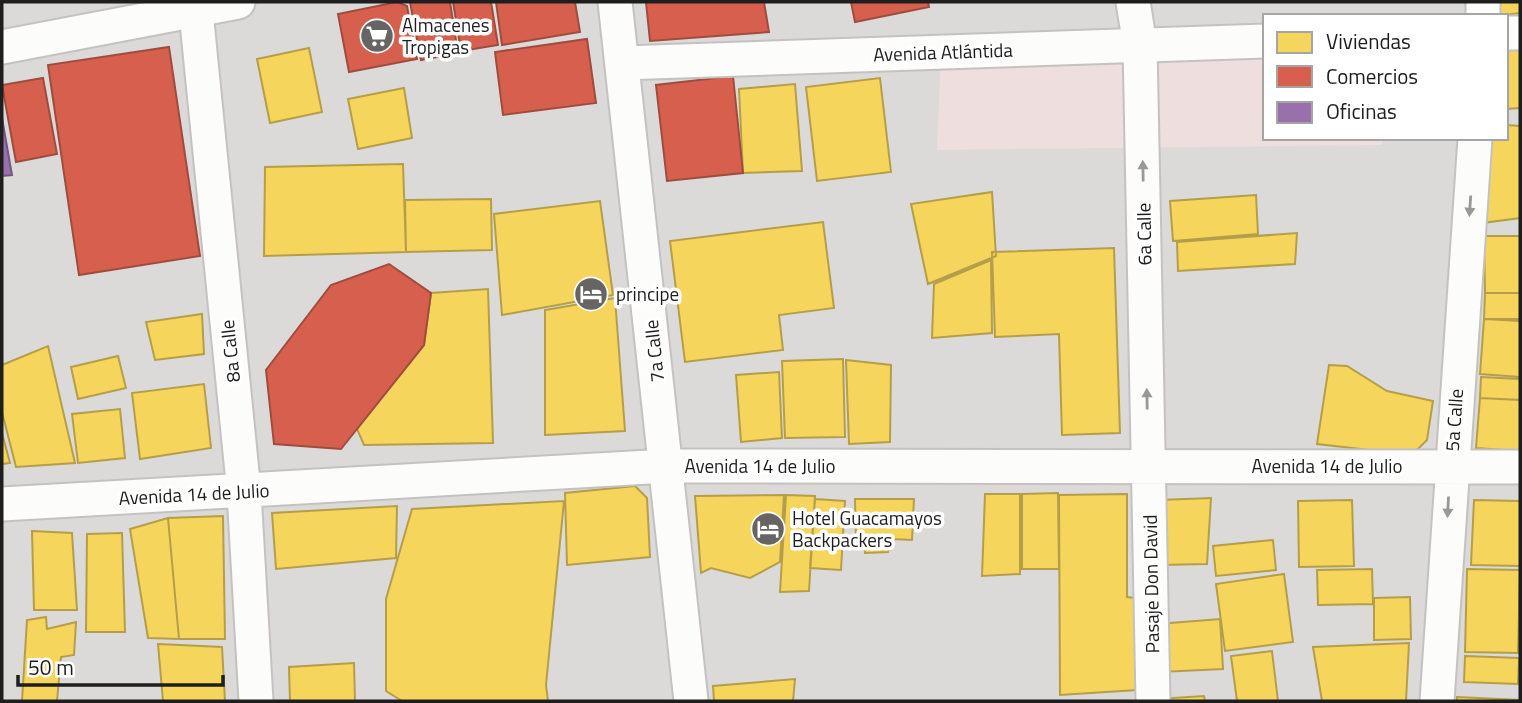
<svg xmlns="http://www.w3.org/2000/svg" width="1522" height="703" font-family="'Titillium Web',sans-serif">
  <style>
    .residential { fill: #dcdad8; fill-rule: evenodd }
    .commercial { fill: #eededd }
    .homes { fill: #f6d55c; stroke: #b59e49; stroke-width: 2 }
    .shops { fill: #d6604d; stroke: #9f4c3f; stroke-width: 2 }
    .offices { fill: #9970ab; stroke: #745781; stroke-width: 2 }
    .lines { fill: none; stroke-linecap: round; stroke-linejoin: round }
    .minor-casing { stroke: #c4c2c1; stroke-width: 37 }
    .minor { stroke: #fcfcfb; stroke-width: 33 }
    .oneway { fill: #989898 }
    .labels { text-anchor: middle; stroke-width: 7; stroke-linejoin: round; paint-order: stroke }
    .poi-label { font-size: 19px; fill: #1e1e1e; stroke: #fff; text-anchor: start }
    .street-label { font-size: 19px; fill: #1e1e1e; stroke: #fff }
  </style>
  <rect width="100%" height="100%" fill="#edeae7"/>
  <path class="residential" d="M2,2H1520V701H2ZM1265,16H1506V138H1265Z"/>
  <path class="commercial" d="M1265,40V138H1382V145L937,150L941,53Z"/>
  <path class="homes" d="M1498,2H1520V13L1496,16Z
    M309,48L322,112L270,123L257,59Z
    M1506,49H1520V108L1506,109Z
    M880,78L891,172L817,181L806,87Z
    M795,84L802,171L743,173L739,89Z
    M404,88L412,138L358,149L348,99Z
    M1506,125L1520,126V218L1482,223L1486,138H1506Z
    M403,164L406,252L264,256L265,167Z
    M992,192L996,256L928,284L911,204Z
    M1256,195L1258,234L1173,241L1170,201Z
    M491,199L492,250L406,252L405,200Z
    M600,201L613,295L502,315L494,214Z
    M823,222L834,308L779,315L783,350L685,362L670,241Z
    M1297,233L1295,264L1178,271L1177,242Z
    M1484,236H1520V293H1485Z
    M1114,248L1120,433L1062,435L1059,334L995,337L992,252Z
    M991,260L992,333L932,338L934,284Z
    M488,289L493,443L364,445L357,429L424,345L431,293Z
    M1485,293H1520V319H1484Z
    M615,298L625,431L545,435V310Z
    M202,314L204,354L155,360L146,322Z
    M1484,319L1520,321V377L1480,374Z
    M48,346L75,463L16,467L2,412V365Z
    M118,356L126,388L78,399L71,367Z
    M843,359L845,437L785,438L782,361Z
    M846,360L891,365L890,442L849,444Z
    M1329,365L1347,366L1387,391L1433,401L1427,440L1418,449L1405,454L1317,444Z
    M779,372L782,438L741,442L736,375Z
    M1481,377L1520,379V400L1480,398Z
    M204,384L211,448L140,459L132,393Z
    M1480,398L1520,400V451L1476,448Z
    M120,409L125,458L78,463L72,414Z
    M2,433L10,463L2,464Z
    M635,486L647,498L650,557L567,565L565,493Z
    M1058,493L1059,569H1022V494Z
    M985,494H1020V574L982,576Z
    M1127,494V597L1135,598L1137,690L1060,695L1059,495Z
    M784,495L780,562L750,578L711,568L701,573L695,496Z
    M786,495L815,496L809,591L780,592Z
    M1211,498L1207,564L1159,565V500Z
    M815,499L845,501L841,570L810,568Z
    M855,499H914L912,540L892,539L888,552L865,553L866,541L856,542Z
    M1352,500L1354,566L1299,567L1298,501Z
    M1474,500L1520,501V566L1471,565Z
    M564,501L546,685L548,701H402L386,691V599L412,509Z
    M397,506L396,558L276,569L272,513Z
    M223,516L225,639H179L168,518Z
    M168,518L179,639L148,638L130,529Z
    M32,531L72,533L77,610H34Z
    M122,533L125,632H86L87,534Z
    M1273,540L1276,570L1216,576L1213,546Z
    M1372,569L1373,604L1318,605L1317,570Z
    M1467,569L1520,570L1518,653L1465,652Z
    M1284,574L1293,642L1225,651L1216,584Z
    M1410,597L1411,639L1374,640V598Z
    M46,617L47,629L76,622L74,655L61,657L57,701H22L27,620Z
    M1220,619L1223,669L1160,672L1158,624Z
    M1409,643L1406,701H1322L1313,647Z
    M158,644L222,647L225,701H163Z
    M1272,651L1278,701H1237L1231,656Z
    M1465,656L1519,658L1518,684L1464,682Z
    M354,663L355,701H290L289,667Z
    M795,679L793,701H714L713,686Z
    M1204,696L1205,701H1158V699Z
    M1457,697L1520,700V701H1457Z"/>
  <path class="shops" d="M397,2L407,6L417,59L349,72L338,14Z
    M410,2H450L458,53L421,60Z
    M453,2H491L498,45L461,51Z
    M496,2H575L580,32L502,45Z
    M646,2H764L769,32L650,41Z
    M851,2H928L929,7L855,22Z
    M587,39L596,103L503,115L495,52Z
    M169,47L200,256L79,275L48,65Z
    M733,76L743,173L667,181L656,85Z
    M43,78L57,154L16,162L2,85Z
    M389,264L431,293L424,345L341,449L274,444L266,370L331,285Z"/>
  <path class="offices" d="M2,118L12,175L2,176Z"/>
  <g class="lines">
    <g class="minor-casing">
      <path id="minor" d="M195,2L244,492L256,701
        M615,2L691,701
        M1133,2L1140,45L1153,701
        M1483,16V2
        M1506,33H1520
        M2,47L238,2
        M622,63L1265,41
        M2,504L667,466L1520,467
        M1437,701L1475,138"/>
    </g>
    <use href="#minor" class="minor"/>
  </g>
  <defs><path id="oneway-solid" d="M-6-.8H1V-3.2L6.5 0L1 3.2V.8H-6Z" transform="scale(1.75)"/></defs>
  <g class="oneway">
    <use href="#oneway-solid" transform="translate(1143 171) rotate(-91)"/>
    <use href="#oneway-solid" transform="translate(1470 206) rotate(94)"/>
    <use href="#oneway-solid" transform="translate(1147 399) rotate(-91)"/>
    <use href="#oneway-solid" transform="translate(1448 507) rotate(93)"/>
  </g>
  <defs>
    <g id="supermarket-disc" transform="scale(1.75)"><circle r="9.5" fill="#666564" stroke="#fff"/><path d="M-6-5.5h2.5l.6 2H6L4.5 2H-2.5L-4.4-4H-6ZM-1.5 3.2a1.3 1.3 0 1 0 .1 0ZM3 3.2a1.3 1.3 0 1 0 .1 0Z" fill="#fff"/></g>
    <g id="hotel-disc" transform="scale(1.75)"><circle r="9.5" fill="#666564" stroke="#fff"/><path d="M-6-4.5h1.5V1H6V5H4.5V3h-9V5H-6ZM-4 0a1.8 1.8 0 1 1 3.6 0ZM.5 0V-2.5h3Q6-2.5 6 0Z" fill="#fff"/></g>
  </defs>
  <g fill-rule="evenodd">
    <use href="#supermarket-disc" x="377" y="36"/>
    <use href="#hotel-disc" x="591" y="294"/>
    <use href="#hotel-disc" x="768" y="529"/>
  </g>
  <g class="labels">
    <g class="poi-label">
      <text x="402" y="32">Almacenes<tspan x="402" dy="22">Tropigas</tspan></text>
      <text x="616" y="301">principe</text>
      <text x="792" y="525">Hotel Guacamayos<tspan x="792" dy="22">Backpackers</tspan></text>
    </g>
    <g class="street-label">
      <text transform="translate(943 52) rotate(-2)" y="7">Avenida Atlántida</text>
      <text transform="translate(1144 234) rotate(-91)" y="7">6a Calle</text>
      <text transform="translate(230 351) rotate(-96)" y="7">8a Calle</text>
      <text transform="translate(654 351) rotate(-96)" y="7">7a Calle</text>
      <text transform="translate(1454 420) rotate(-86)" y="7">5a Calle</text>
      <text x="760" y="473">Avenida 14 de Julio</text>
      <text x="1327" y="473">Avenida 14 de Julio</text>
      <text transform="translate(194 494) rotate(-3)" y="7">Avenida 14 de Julio</text>
      <text transform="translate(1151 584) rotate(-91)" y="7">Pasaje Don David</text>
    </g>
  </g>
  <rect width="1522" height="703" fill="none" stroke="#1e1e1e" stroke-width="7"/>
  <rect x="1263" y="14" width="245" height="126" fill="#ffffff" stroke="#a5a5a5" stroke-width="2"/>
  <rect x="1277" y="32" width="35" height="21" fill="#f6d55c" stroke="#a5a5a5" stroke-width="2"/>
  <text x="1326" y="49" font-size="21" fill="#1e1e1e">Viviendas</text>
  <rect x="1277" y="66" width="35" height="21" fill="#d6604d" stroke="#a5a5a5" stroke-width="2"/>
  <text x="1326" y="84" font-size="21" fill="#1e1e1e">Comercios</text>
  <rect x="1277" y="102" width="35" height="21" fill="#9970ab" stroke="#a5a5a5" stroke-width="2"/>
  <text x="1326" y="119" font-size="21" fill="#1e1e1e">Oficinas</text>
  <path d="M18 675v10h205v-10" fill="none" stroke="#1e1e1e" stroke-width="3.5"/>
  <text x="28" y="675" font-size="21" fill="#1e1e1e" stroke="#ffffff" stroke-width="5" paint-order="stroke">50 m</text>
</svg>
